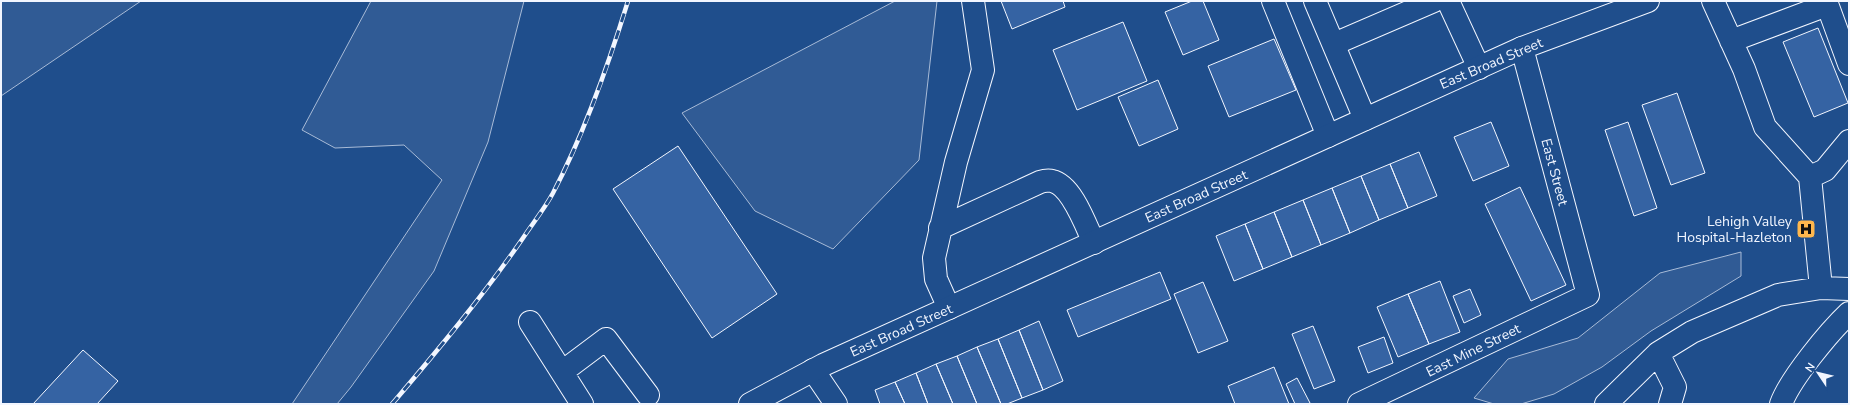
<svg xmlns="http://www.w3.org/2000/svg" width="1850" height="405" font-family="'Nunito Sans',sans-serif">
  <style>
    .built { fill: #305b95; stroke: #a8bbd7 }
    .building { fill: #3563a3; stroke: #f2f6ff }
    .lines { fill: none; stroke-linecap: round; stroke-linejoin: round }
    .minor-casing { stroke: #f2f6ff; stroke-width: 24 }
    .highway-casing { stroke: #f2f6ff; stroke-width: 24 }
    .minor { stroke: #1f4e8c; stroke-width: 22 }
    .highway { stroke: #1f4e8c; stroke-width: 22 }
    .rail-casing { stroke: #f2f6ff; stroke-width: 4.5 }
    .rail { stroke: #1f4e8c; stroke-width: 3; stroke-dasharray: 9; stroke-linecap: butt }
    .labels { text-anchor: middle; stroke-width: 3; stroke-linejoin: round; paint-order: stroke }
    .street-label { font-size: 14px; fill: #f2f6ff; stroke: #1f4e8c }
    .poi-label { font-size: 14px; fill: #f2f6ff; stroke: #1f4e8c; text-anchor: end }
  </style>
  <rect width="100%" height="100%" fill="#1f4e8c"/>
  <path class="built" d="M1,1H141L1,96Z
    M371,1H524L488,142L434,271L351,387L337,404H292L442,180L404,145L335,148L302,130Z
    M895,1H937L919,160L833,249L755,211L682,113Z
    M1741,252V276L1651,331L1602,367L1554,394L1521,404H1494L1474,398L1508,359L1578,338L1660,273Z"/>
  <path class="building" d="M1001,1H1063L1065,7L1012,29Z
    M1192,1H1203L1219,40L1183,55L1165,12Z
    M1123,22L1147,81L1077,110L1053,50Z
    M1818,28L1848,103L1814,117L1783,42Z
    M1274,39L1296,90L1229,117L1208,66Z
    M1158,80L1178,129L1139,146L1118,97Z
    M1677,93L1705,173L1671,185L1642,105Z
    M1491,122L1509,166L1473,181L1454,137Z
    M1628,122L1657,208L1634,216L1605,130Z
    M678,146L777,294L712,338L613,189Z
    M1419,152L1437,196L1408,208L1390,164Z
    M1390,164L1408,208L1379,220L1361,176Z
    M1361,176L1379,220L1350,233L1332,188Z
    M1520,187L1566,285L1531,301L1485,204Z
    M1332,188L1350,233L1321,245L1303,200Z
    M1303,200L1321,245L1292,257L1274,212Z
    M1274,212L1292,257L1263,269L1245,224Z
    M1245,224L1263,269L1234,281L1216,236Z
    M1160,272L1171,299L1078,337L1067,310Z
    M1440,281L1460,332L1429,344L1408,294Z
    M1203,282L1228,341L1198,353L1174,294Z
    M1470,289L1481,315L1464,323L1453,296Z
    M1408,294L1429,344L1398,357L1377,307Z
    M1039,321L1063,381L1043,390L1019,330Z
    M1313,326L1335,381L1314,389L1292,334Z
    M1019,330L1043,390L1022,398L998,339Z
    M1384,337L1393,363L1368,373L1358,347Z
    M998,339L1022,398L1007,404H1001L977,347Z
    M977,347L1001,404H977L957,356Z
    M83,350L118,381L97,404H33Z
    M957,356L977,404H953L936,364Z
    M936,364L953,404H928L916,373Z
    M1274,367L1289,404H1235L1228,386Z
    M916,373L928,404H905L895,382Z
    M1297,378L1310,403L1307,404H1295L1286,384Z
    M895,382L905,404H880L875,390Z"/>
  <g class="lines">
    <g class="minor-casing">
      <path id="minor" d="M1273,1L1328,136
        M1315,1L1365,119
        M1448,1L1479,68
        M1713,1L1744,69L1765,127L1810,177L1821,288
        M1826,1L1849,64
        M1731,41L1827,5
        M1334,44L1434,1
        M1810,177L1825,170L1849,141
        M940,228L1040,182C1043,181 1049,180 1052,181C1072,185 1086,226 1094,243
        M949,308L936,279L934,258L956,162L983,70L973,1
        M530,322L582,404
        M1658,353L1675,387L1670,404
        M813,370L836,404
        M562,372L606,339L648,395
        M1359,404L1588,295L1522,48
        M1606,404L1658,353L1692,332L1778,295L1821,288L1849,289
        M1781,404C1790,379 1829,332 1849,313"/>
    </g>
    <g class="highway-casing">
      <path id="highway" d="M750,404L823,365L1522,48L1648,1"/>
    </g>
    <use href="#minor" class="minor"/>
    <use href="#highway" class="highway"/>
    <g class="rail-casing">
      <path id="rail" d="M392,404C438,350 483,296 523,238C533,223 545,208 553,193C585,132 608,66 628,1"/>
    </g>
    <use href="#rail" class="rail"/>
  </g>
  <defs>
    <g id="hospital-square" transform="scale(1)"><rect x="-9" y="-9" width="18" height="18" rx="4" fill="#ffb74d" stroke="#1f4e8c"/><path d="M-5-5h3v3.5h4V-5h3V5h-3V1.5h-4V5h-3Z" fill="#111"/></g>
  </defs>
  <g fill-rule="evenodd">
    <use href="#hospital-square" x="1806" y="229"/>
  </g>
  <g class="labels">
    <g class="street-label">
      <text transform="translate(1491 63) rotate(-23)" y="5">East Broad Street</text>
      <text transform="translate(1555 172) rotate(75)" y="5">East Street</text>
      <text transform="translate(1196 196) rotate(-24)" y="5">East Broad Street</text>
      <text transform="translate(901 330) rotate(-24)" y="5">East Broad Street</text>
      <text transform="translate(1473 350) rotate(-26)" y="5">East Mine Street</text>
    </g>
    <g class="poi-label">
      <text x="1792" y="226">Lehigh Valley<tspan x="1792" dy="16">Hospital-Hazleton</tspan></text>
    </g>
  </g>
  <rect width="1850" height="405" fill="none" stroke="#f2f6ff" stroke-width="4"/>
  <g transform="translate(1818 373) rotate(305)" stroke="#1f4e8c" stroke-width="3" paint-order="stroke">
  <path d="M0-3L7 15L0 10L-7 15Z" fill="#f2f6ff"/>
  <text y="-6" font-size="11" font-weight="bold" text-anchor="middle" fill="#f2f6ff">N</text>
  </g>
</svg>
